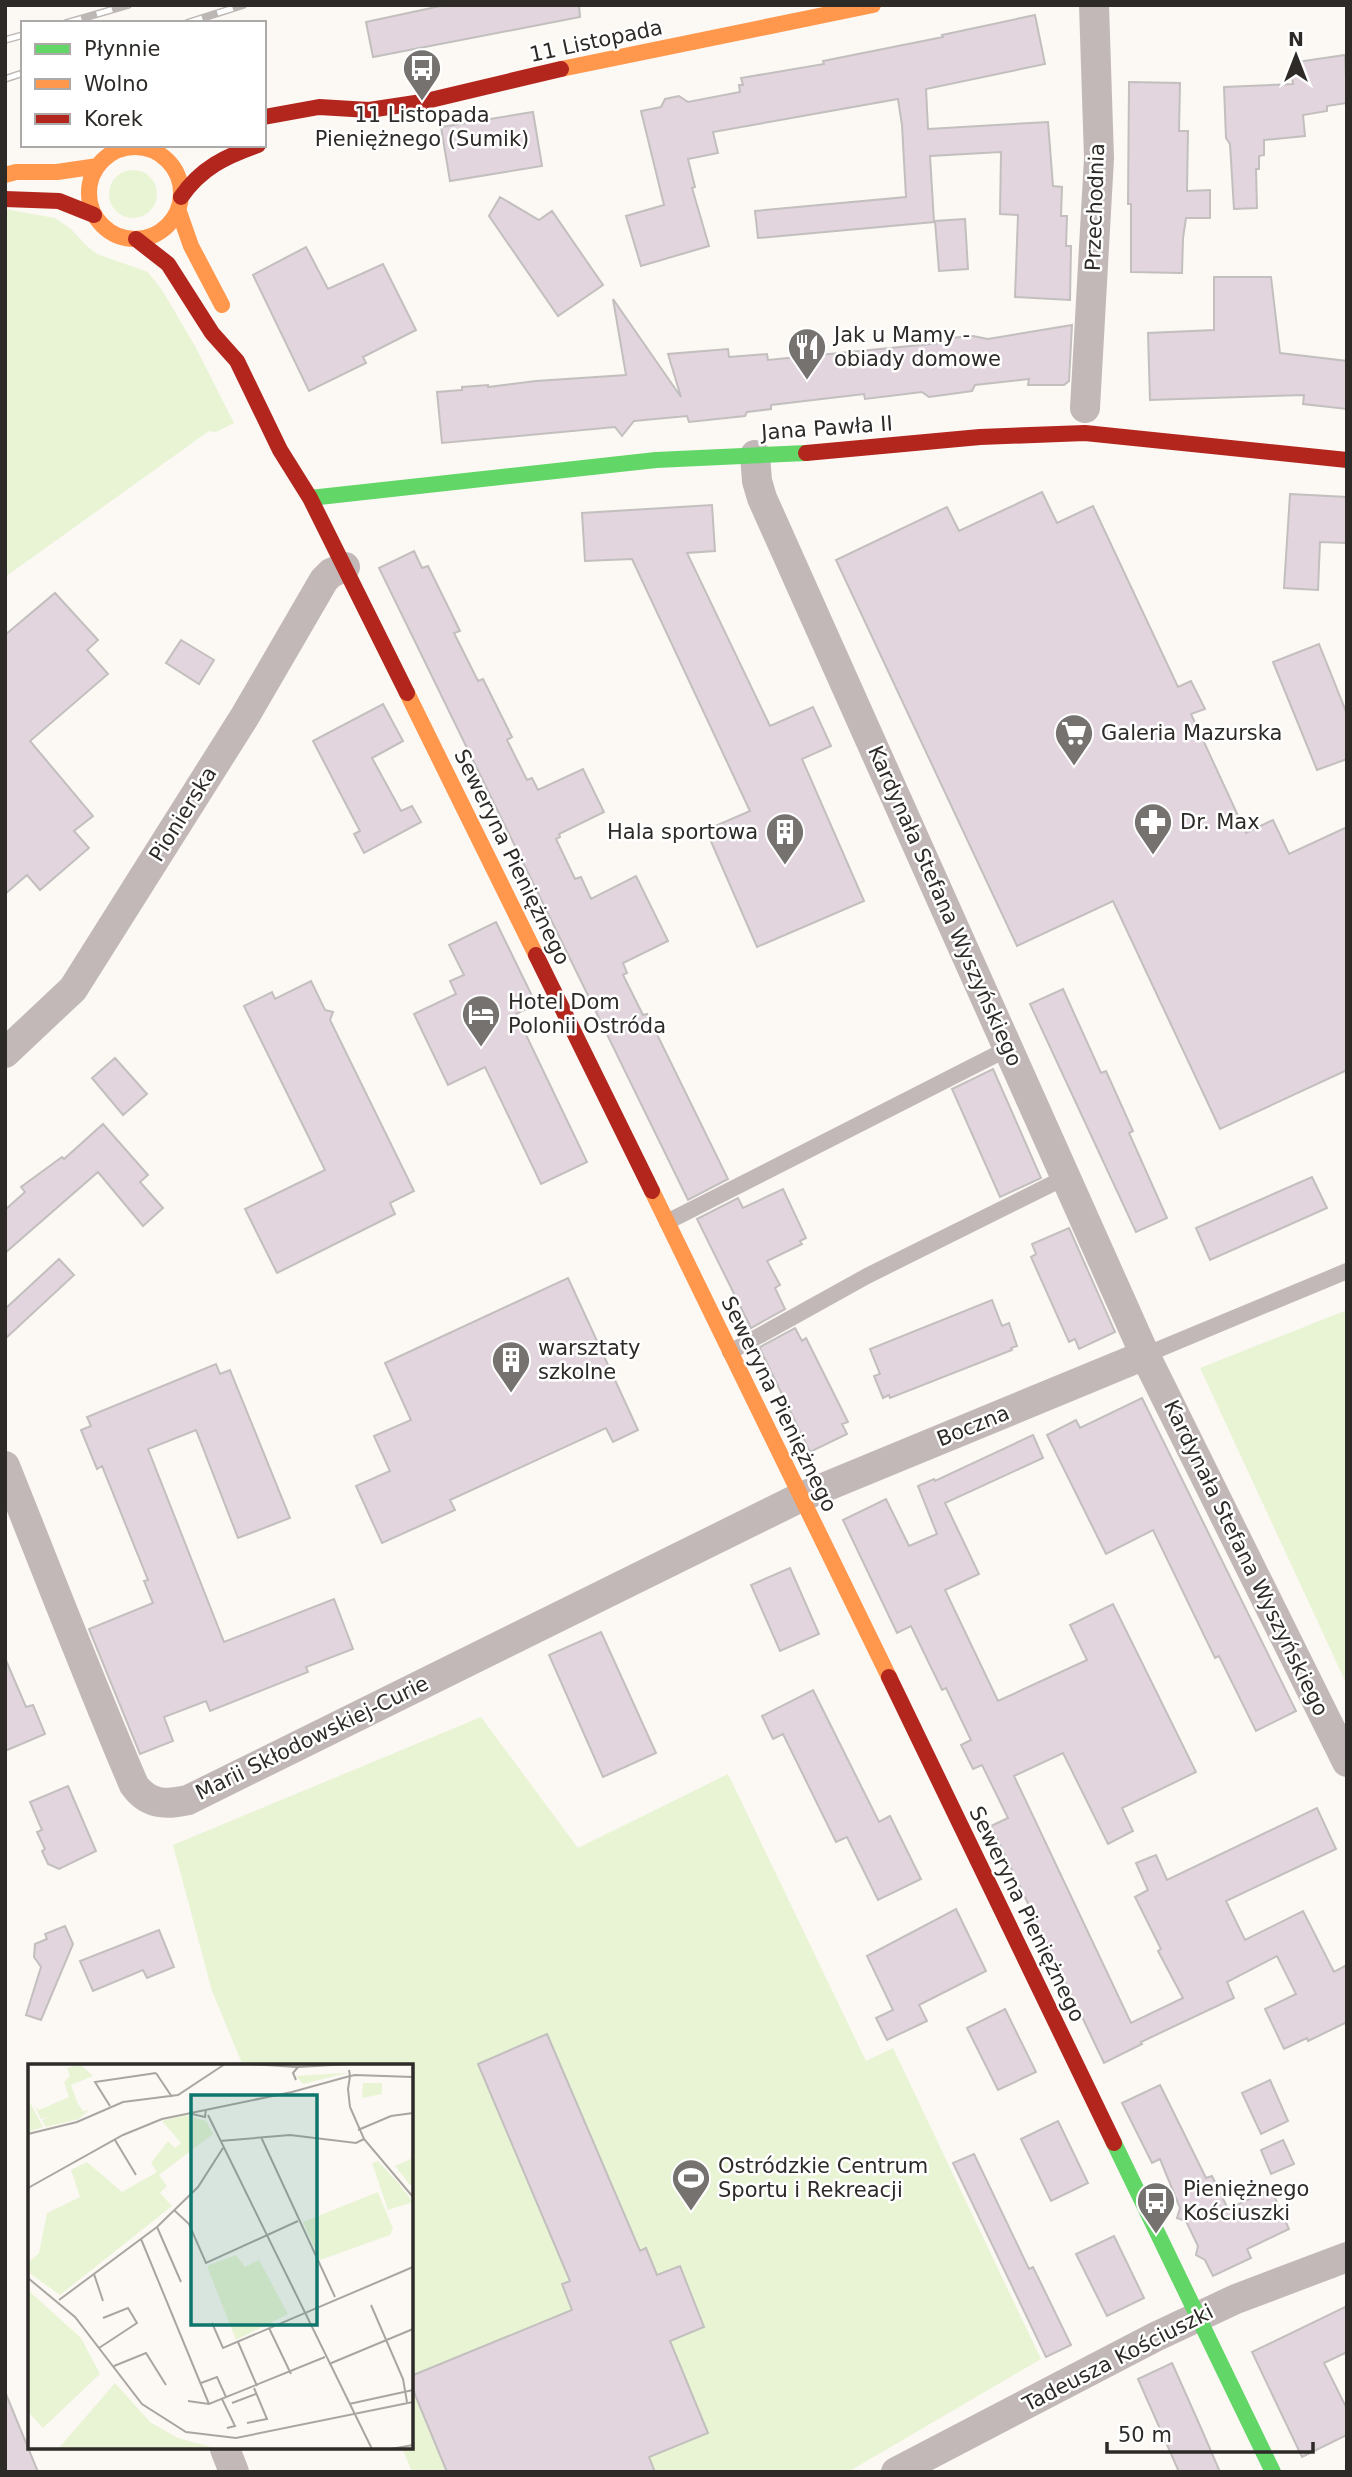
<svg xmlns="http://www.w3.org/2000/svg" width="1352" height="2477" font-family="'DejaVu Sans',sans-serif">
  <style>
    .green { fill: #e9f4d5 }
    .building { fill: #e2d5de; stroke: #c2bfbe; stroke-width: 2 }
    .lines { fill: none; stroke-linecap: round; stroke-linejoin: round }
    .lane { stroke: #c2b8b8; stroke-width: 16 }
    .street { stroke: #c2b8b8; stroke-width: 30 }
    .fast { stroke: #63d668; stroke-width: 16 }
    .slow { stroke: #ff974d; stroke-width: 16 }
    .jam { stroke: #b3261e; stroke-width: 16 }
    .rail-casing { stroke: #bcb7b4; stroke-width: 8 }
    .rail { stroke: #fff; stroke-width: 5; stroke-dasharray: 16; stroke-linecap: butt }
    .labels { text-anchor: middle; stroke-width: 5; stroke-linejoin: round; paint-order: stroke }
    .street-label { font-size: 21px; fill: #2d2a27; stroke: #fff }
    .poi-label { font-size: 21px; fill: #2d2a27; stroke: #fff; text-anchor: start }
    .inset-road { fill: none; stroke: #a9a6a2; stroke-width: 2 }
    .view { fill: #0f766e; fill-opacity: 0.15; stroke: #0f766e; stroke-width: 3.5 }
    .inset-edge { fill: none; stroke: #2d2a27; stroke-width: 3.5 }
  </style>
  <rect width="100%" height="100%" fill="#fcf8f4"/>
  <path class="green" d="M109 194a24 24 0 1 1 48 0a24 24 0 1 1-48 0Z
    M5,209L55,218L71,229L88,247L97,254L148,272L162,290L195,346L234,423L216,432L209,431L5,577Z
    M1347,1310V1685L1200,1368Z
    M481,1717L578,1848L728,1774L866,2061L893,2048L1041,2359L848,2472H412L402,2447H411V2066H243L212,1991L173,1845Z"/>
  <path class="building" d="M445,5H579L580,17L373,57L366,22Z
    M1035,15L1045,64L926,89L928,129L1048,122L1053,186L1062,187L1061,216H1067L1066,246H1071L1070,300L1015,297L1018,215L1000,214L1001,152L930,156L934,222L758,238L755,211L906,197L902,125L898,99L713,132L718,153L688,159L695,187L692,188L709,246L641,266L626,216L664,205L641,111L661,107L665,99L679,96L688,102L740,92L739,85H743L741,78L824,64L823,61L943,37L942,35Z
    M1345,55L1347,103L1327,106V111L1303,115L1305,136L1264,140V155L1259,156V169H1256L1257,208L1234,209L1230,144L1226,138L1224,87L1293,84L1290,63Z
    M1129,82L1180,83L1179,131H1188L1187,191L1210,190V218H1186L1183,238L1182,273L1131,272V204H1128Z
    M533,112L542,166L450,181L441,127Z
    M500,197L539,220L552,211L603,285L558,316L489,216Z
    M965,219L968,269L939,271L935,221Z
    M306,247L328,289L383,264L416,330L363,357L366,363L309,391L253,275Z
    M1214,277H1271L1280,353L1347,361V409L1303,404L1304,395L1150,400L1148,333L1214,330Z
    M613,299L681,397L668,354L728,349L729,357L767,354L768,360L951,342V338L973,336L988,339L1072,325L1069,381L1064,385H1028L1029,379L975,385L972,391L929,397L922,392L865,399L864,394L771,405V409L747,412L745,416L689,422L687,416L634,421L622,436L615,427L442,443L437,392L462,390V387L488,385V387L536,381L626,375Z
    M1042,492L1057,523L1093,506L1178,687L1191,681L1205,709L1191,714L1246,833L1273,820L1289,854L1347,827V1070L1220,1129L1113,901L1017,946L836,560L947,507L959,531Z
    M1290,494L1347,497V543L1320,542L1318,590L1284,588Z
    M712,505L715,551L687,553L770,726L813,707L831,746L802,759L864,901L757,947L706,830L750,811L632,559L585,561L582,513Z
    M414,551L422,568L428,566L460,631L454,633L478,681L483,679L512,737L507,740L527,780L532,778L538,790L583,769L604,812L559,834L560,837L556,839L575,879L581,877L591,899L636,876L668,941L623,963L627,973L623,975L643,1015L647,1014L728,1179L688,1200L379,568Z
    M55,593L98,640L87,650L108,674L30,741L93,816L74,831L89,848L40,890L27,875L5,894V635Z
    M181,640L214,660L199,684L166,663Z
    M1319,644L1347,714V759L1317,770L1273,662Z
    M383,704L403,741L372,758L401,811L412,806L421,822L364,853L354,834L360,831L313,741Z
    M496,922L536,1004L516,1014L587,1162L541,1184L485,1067L448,1085L414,1014L456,994L450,981L464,975L449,945Z
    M311,981L325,1010L333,1012L330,1020L414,1191L390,1203L395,1214L277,1273L245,1209L325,1170L244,1006L272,992L275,999Z
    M1063,989L1101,1073L1106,1071L1133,1131L1129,1133L1167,1218L1136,1232L1030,1004Z
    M115,1058L147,1094L123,1115L92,1078Z
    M993,1069L1041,1178L1000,1197L952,1089Z
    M103,1124L148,1175L140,1182L163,1208L143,1226L98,1172L5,1253V1210L25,1192L21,1187L62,1157L64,1159Z
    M1312,1177L1327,1208L1210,1260L1196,1228Z
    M783,1189L806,1238L800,1241L802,1244L767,1261L780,1285L775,1288L785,1309L751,1328L697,1219L738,1198L743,1208Z
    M1069,1228L1115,1332L1079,1349L1075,1339L1069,1342L1031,1257L1036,1254L1032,1244Z
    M59,1259L74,1275L5,1339V1309Z
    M568,1278L638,1430L613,1442L606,1428L450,1500L455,1510L382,1543L356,1486L390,1471L374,1436L411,1420L385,1363Z
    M992,1300L1002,1326L1009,1323L1017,1346L1011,1348L1012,1350L890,1398L889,1395L883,1398L874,1376L880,1374L870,1349Z
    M795,1328L802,1341L806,1338L848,1422L842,1424L847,1434L810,1452L760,1349V1347Z
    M216,1364L220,1374L230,1370L290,1518L238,1538L196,1430L148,1449L224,1642L334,1599L353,1649L306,1667L308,1672L210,1711L206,1701L164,1717L173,1741L140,1754L89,1629L153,1603L144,1581L148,1580L102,1466L97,1469L81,1430L91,1426L87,1417Z
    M1142,1398L1296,1711L1256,1731L1219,1656L1215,1658L1153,1530L1106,1554L1047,1435L1076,1420L1080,1428Z
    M1033,1435L1043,1458L945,1503L979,1574L945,1590L998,1701L1087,1660L1070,1625L1113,1604L1196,1772L1122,1808L1133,1831L1108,1844L1063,1753L1014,1776L1131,2023L1183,1998L1158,1951L1161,1949L1135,1897L1148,1890L1136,1863L1156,1855L1167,1880L1317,1808L1336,1849L1226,1901L1245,1940L1303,1911L1334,1972L1347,1965V2022L1308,2041L1307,2038L1284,2049L1265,2009L1296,1994L1277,1956L1227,1982L1234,1998L1141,2042L1142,2044L1104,2063L991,1826L1008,1818L982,1765L973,1769L961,1745L971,1740L946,1688L942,1690L911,1626L897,1633L843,1520L886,1499L909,1546L937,1534L918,1486L934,1479L935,1481Z
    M790,1568L819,1634L780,1651L751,1585Z
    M601,1632L656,1753L603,1777L549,1655Z
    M5,1658L26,1707L33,1705L45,1734L5,1751Z
    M813,1690L879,1822L890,1816L921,1879L878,1900L847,1837L836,1842L783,1734L773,1739L762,1716Z
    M68,1786L96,1851L59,1869L48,1864L42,1851L45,1849L37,1832L42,1830L30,1802Z
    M956,1909L986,1971L919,2005L927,2021L887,2040L876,2018L893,2010L867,1956Z
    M65,1926L73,1944L41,2020L26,2015L41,1967L34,1957L35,1944L47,1939L45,1934Z
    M159,1930L174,1967L147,1978L143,1970L93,1991L80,1961Z
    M1005,2009L1036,2072L998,2090L967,2028Z
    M547,2034L640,2251L646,2248L657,2275L680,2266L704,2327L670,2341L708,2433L649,2457L655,2472H447L411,2385V2376L572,2310L562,2284L570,2281L478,2064Z
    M1270,2080L1288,2121L1261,2134L1242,2093Z
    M1160,2085L1206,2178L1212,2176L1228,2209L1271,2189L1289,2229L1247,2249L1251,2258L1213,2276L1205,2260L1196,2255L1198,2246L1186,2221L1177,2218L1180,2208L1160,2159L1152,2163L1122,2103Z
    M1058,2121L1088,2183L1051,2201L1021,2139Z
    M1283,2140L1294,2164L1271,2174L1261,2150Z
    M974,2154L1029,2269L1033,2267L1071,2345L1046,2357L953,2163Z
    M1114,2236L1144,2298L1107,2316L1076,2254Z
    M1347,2306V2352L1324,2363L1347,2409V2435L1302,2457L1252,2352Z
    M1172,2363L1201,2428L1220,2472H1179L1138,2379Z
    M5,2394H6L38,2472H5Z"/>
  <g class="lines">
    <path class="lane" d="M667,1222L1009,1048
      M730,1352L867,1276L1066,1177
      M1145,1355L1347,1271"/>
    <path class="street" d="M1085,408L1099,158L1094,5
      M755,455L757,481L762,498L1145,1355L1347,1762
      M5,1053L73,989L245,716L324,580L331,573L345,567
      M5,1466C48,1573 89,1680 134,1785C148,1805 166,1805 188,1800L801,1497L1145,1355
      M225,2449L234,2472
      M896,2472L1155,2337L1236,2299L1347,2257"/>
    <path class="fast" d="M310,498L656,460L806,453
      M1114,2143L1273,2472"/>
    <path class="slow" d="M561,69L873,5
      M89 193a46 46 0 1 1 92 0a46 46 0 1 1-92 0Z
      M5,175L16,172H57L98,166
      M178,209L191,246L222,305
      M407,693L536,955
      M652,1191L889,1677"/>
    <path class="jam" d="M264,117L319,107L369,110L422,102L561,69
      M181,197C201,168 226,156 258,145
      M5,199L59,201L94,215
      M136,239L168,264L212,333L237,361L280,450L310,498L407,693
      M806,453L980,437L1085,433L1347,460
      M536,955L652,1191
      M889,1677L1114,2143"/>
    <g class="rail-casing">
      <path id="rail" d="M66,23L128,5
        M187,23L243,5
        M5,40L23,35
        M5,79L23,73"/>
    </g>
    <use href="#rail" class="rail"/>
  </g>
  <defs>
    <g id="bus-pin" transform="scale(2.0125)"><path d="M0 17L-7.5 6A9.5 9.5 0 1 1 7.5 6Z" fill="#75726f" stroke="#fff"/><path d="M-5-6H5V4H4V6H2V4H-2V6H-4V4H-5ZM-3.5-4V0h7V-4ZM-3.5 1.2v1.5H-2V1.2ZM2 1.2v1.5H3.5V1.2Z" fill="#fff"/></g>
    <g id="restaurant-pin" transform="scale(2.0125)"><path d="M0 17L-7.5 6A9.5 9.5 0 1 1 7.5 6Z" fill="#75726f" stroke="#fff"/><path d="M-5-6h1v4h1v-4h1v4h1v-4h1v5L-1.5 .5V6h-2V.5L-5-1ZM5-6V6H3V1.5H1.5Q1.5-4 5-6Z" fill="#fff"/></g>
    <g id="supermarket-pin" transform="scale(2.0125)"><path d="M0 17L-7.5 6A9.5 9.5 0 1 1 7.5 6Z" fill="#75726f" stroke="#fff"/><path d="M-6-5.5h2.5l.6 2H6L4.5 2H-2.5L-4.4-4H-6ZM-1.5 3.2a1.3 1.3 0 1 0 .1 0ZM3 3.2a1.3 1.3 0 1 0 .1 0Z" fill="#fff"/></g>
    <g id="pharmacy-pin" transform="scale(2.0125)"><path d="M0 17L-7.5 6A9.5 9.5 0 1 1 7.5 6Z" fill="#75726f" stroke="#fff"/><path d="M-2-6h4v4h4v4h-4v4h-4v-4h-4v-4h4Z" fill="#fff"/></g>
    <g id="building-pin" transform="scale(2.0125)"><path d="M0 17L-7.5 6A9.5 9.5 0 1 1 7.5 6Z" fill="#75726f" stroke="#fff"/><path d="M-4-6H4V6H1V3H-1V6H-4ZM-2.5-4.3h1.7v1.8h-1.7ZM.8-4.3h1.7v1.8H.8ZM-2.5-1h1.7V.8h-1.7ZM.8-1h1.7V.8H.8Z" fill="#fff"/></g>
    <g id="hotel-pin" transform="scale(2.0125)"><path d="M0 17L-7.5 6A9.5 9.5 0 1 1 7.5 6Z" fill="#75726f" stroke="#fff"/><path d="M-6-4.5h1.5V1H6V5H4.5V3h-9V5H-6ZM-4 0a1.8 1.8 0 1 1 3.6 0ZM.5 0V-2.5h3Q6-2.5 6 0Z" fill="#fff"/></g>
    <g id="stadium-pin" transform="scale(2.0125)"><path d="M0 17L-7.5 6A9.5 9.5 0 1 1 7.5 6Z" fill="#75726f" stroke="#fff"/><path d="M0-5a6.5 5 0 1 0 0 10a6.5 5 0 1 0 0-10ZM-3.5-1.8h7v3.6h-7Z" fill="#fff"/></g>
  </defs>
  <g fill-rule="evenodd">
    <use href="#bus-pin" x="422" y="68"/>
    <use href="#restaurant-pin" x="807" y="347"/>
    <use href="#supermarket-pin" x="1074" y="733"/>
    <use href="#pharmacy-pin" x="1153" y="822"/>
    <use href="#building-pin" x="785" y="832"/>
    <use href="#hotel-pin" x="481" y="1014"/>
    <use href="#building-pin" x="511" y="1360"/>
    <use href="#stadium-pin" x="691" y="2178"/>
    <use href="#bus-pin" x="1156" y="2201"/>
  </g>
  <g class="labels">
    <g class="street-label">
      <text transform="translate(596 41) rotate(-12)" y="7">11 Listopada</text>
      <text transform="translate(1095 207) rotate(-88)" y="7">Przechodnia</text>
      <text transform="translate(827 428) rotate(-4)" y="7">Jana Pawła II</text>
      <text transform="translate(183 814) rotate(-58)" y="7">Pionierska</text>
      <text transform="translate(512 857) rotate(64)" y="7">Seweryna Pieniężnego</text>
      <text transform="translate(945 906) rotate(66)" y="7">Kardynała Stefana Wyszyńskiego</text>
      <text transform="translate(779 1404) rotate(64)" y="7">Seweryna Pieniężnego</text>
      <text transform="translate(973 1426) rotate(-22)" y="7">Boczna</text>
      <text transform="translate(1246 1558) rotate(64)" y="7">Kardynała Stefana Wyszyńskiego</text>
      <text transform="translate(312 1738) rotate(-26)" y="7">Marii Skłodowskiej-Curie</text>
      <text transform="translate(1027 1914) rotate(64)" y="7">Seweryna Pieniężnego</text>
      <text transform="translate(1118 2358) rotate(-27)" y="7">Tadeusza Kościuszki</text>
    </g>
    <g class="poi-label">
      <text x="422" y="122" text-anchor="middle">11 Listopada<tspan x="422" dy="24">Pieniężnego (Sumik)</tspan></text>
      <text x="834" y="342">Jak u Mamy -<tspan x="834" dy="24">obiady domowe</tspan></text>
      <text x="1101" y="740">Galeria Mazurska</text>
      <text x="1180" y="829">Dr. Max</text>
      <text x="758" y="839" text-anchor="end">Hala sportowa</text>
      <text x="508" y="1009">Hotel Dom<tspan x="508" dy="24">Polonii Ostróda</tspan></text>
      <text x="538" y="1355">warsztaty<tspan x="538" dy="24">szkolne</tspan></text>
      <text x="718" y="2173">Ostródzkie Centrum<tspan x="718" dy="24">Sportu i Rekreacji</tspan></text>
      <text x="1183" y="2196">Pieniężnego<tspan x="1183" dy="24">Kościuszki</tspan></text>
    </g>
  </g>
  <g transform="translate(28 2064)">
    <rect width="385" height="385" fill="#fcf8f4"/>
    <path d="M52,0L65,12L43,21L50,40L55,47L61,46L51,55L18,63L14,56L23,52L13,55L7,43L11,46L41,33L36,18L42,12L39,4ZM315,9H319L275,20L268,12ZM335,19H354V30L334,34ZM0,35L15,63L0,68ZM158,51L178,57L185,70L131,111L139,122L132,129L144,142L32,231L0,208V199L11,189L19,149L52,133L43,106L59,98L94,128L129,108L123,99L140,77L147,84L153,79L134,57ZM385,94V120L382,121L367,102ZM350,97L371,120L385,138L360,146L344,99ZM350,128L365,165L362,171L292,196L275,158ZM208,191L217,203L231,196L260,250L208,276L179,202ZM0,226L53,274L72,310L15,364L0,348ZM87,319L122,358L150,374L191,385H30Z" fill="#e9f4d5"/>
    <path class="inset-road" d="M222,0L269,3M128,9L144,33M385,13L327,11L322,12L320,25L322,43L336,75L385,133M268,16L265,9L270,3L321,0M82,42L67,18L128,9M164,50L177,53L178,45M180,51L344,385M330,66L363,52L385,49M0,70L49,58L95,38L150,31L197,0M233,73L307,233M87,76L108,111M192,77L262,71L328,79L336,75M0,124L95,71L134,55L264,28L322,12L321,6M146,146L161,160L178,199L270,157M129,163L153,218M113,175L181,340M66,210L75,237M0,214L47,253L114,340L158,368L208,374L385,338M31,236L129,163L170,123L195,84M343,241L375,315L379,338M184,259L195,284L385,203M241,264L263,310M210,278L229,322M71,284L109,259L100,244L75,254M301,300L385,265M86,302L118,289L138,321M173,319L189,313L198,333M194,335L207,362L199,364M160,337L181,340L297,293M204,339L228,330M321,340L385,326M219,359L239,355L226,324M363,385L385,381"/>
    <path class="view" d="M163,31H289V261H163Z"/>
    <rect width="385" height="385" class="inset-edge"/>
  </g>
  <rect width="1352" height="2477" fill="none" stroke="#2d2a27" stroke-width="14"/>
  <rect x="21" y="21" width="245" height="126" fill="#ffffff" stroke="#abaaa9" stroke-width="2"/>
  <rect x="35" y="44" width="35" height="10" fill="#63d668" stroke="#abaaa9" stroke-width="2"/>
  <text x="84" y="56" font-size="21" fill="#2d2a27">Płynnie</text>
  <rect x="35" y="79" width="35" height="10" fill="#ff974d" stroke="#abaaa9" stroke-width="2"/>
  <text x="84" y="91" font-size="21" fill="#2d2a27">Wolno</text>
  <rect x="35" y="114" width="35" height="10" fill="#b3261e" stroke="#abaaa9" stroke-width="2"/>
  <text x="84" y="126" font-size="21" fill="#2d2a27">Korek</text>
  <g transform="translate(1296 56)" stroke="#ffffff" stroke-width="5" paint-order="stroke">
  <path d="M0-5L12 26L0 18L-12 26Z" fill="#2d2a27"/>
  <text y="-10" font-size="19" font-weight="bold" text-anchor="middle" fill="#2d2a27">N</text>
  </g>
  <path d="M1107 2442v10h206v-10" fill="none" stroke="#2d2a27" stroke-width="3.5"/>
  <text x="1118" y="2442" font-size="21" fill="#2d2a27" stroke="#ffffff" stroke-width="5" paint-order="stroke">50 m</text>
</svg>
